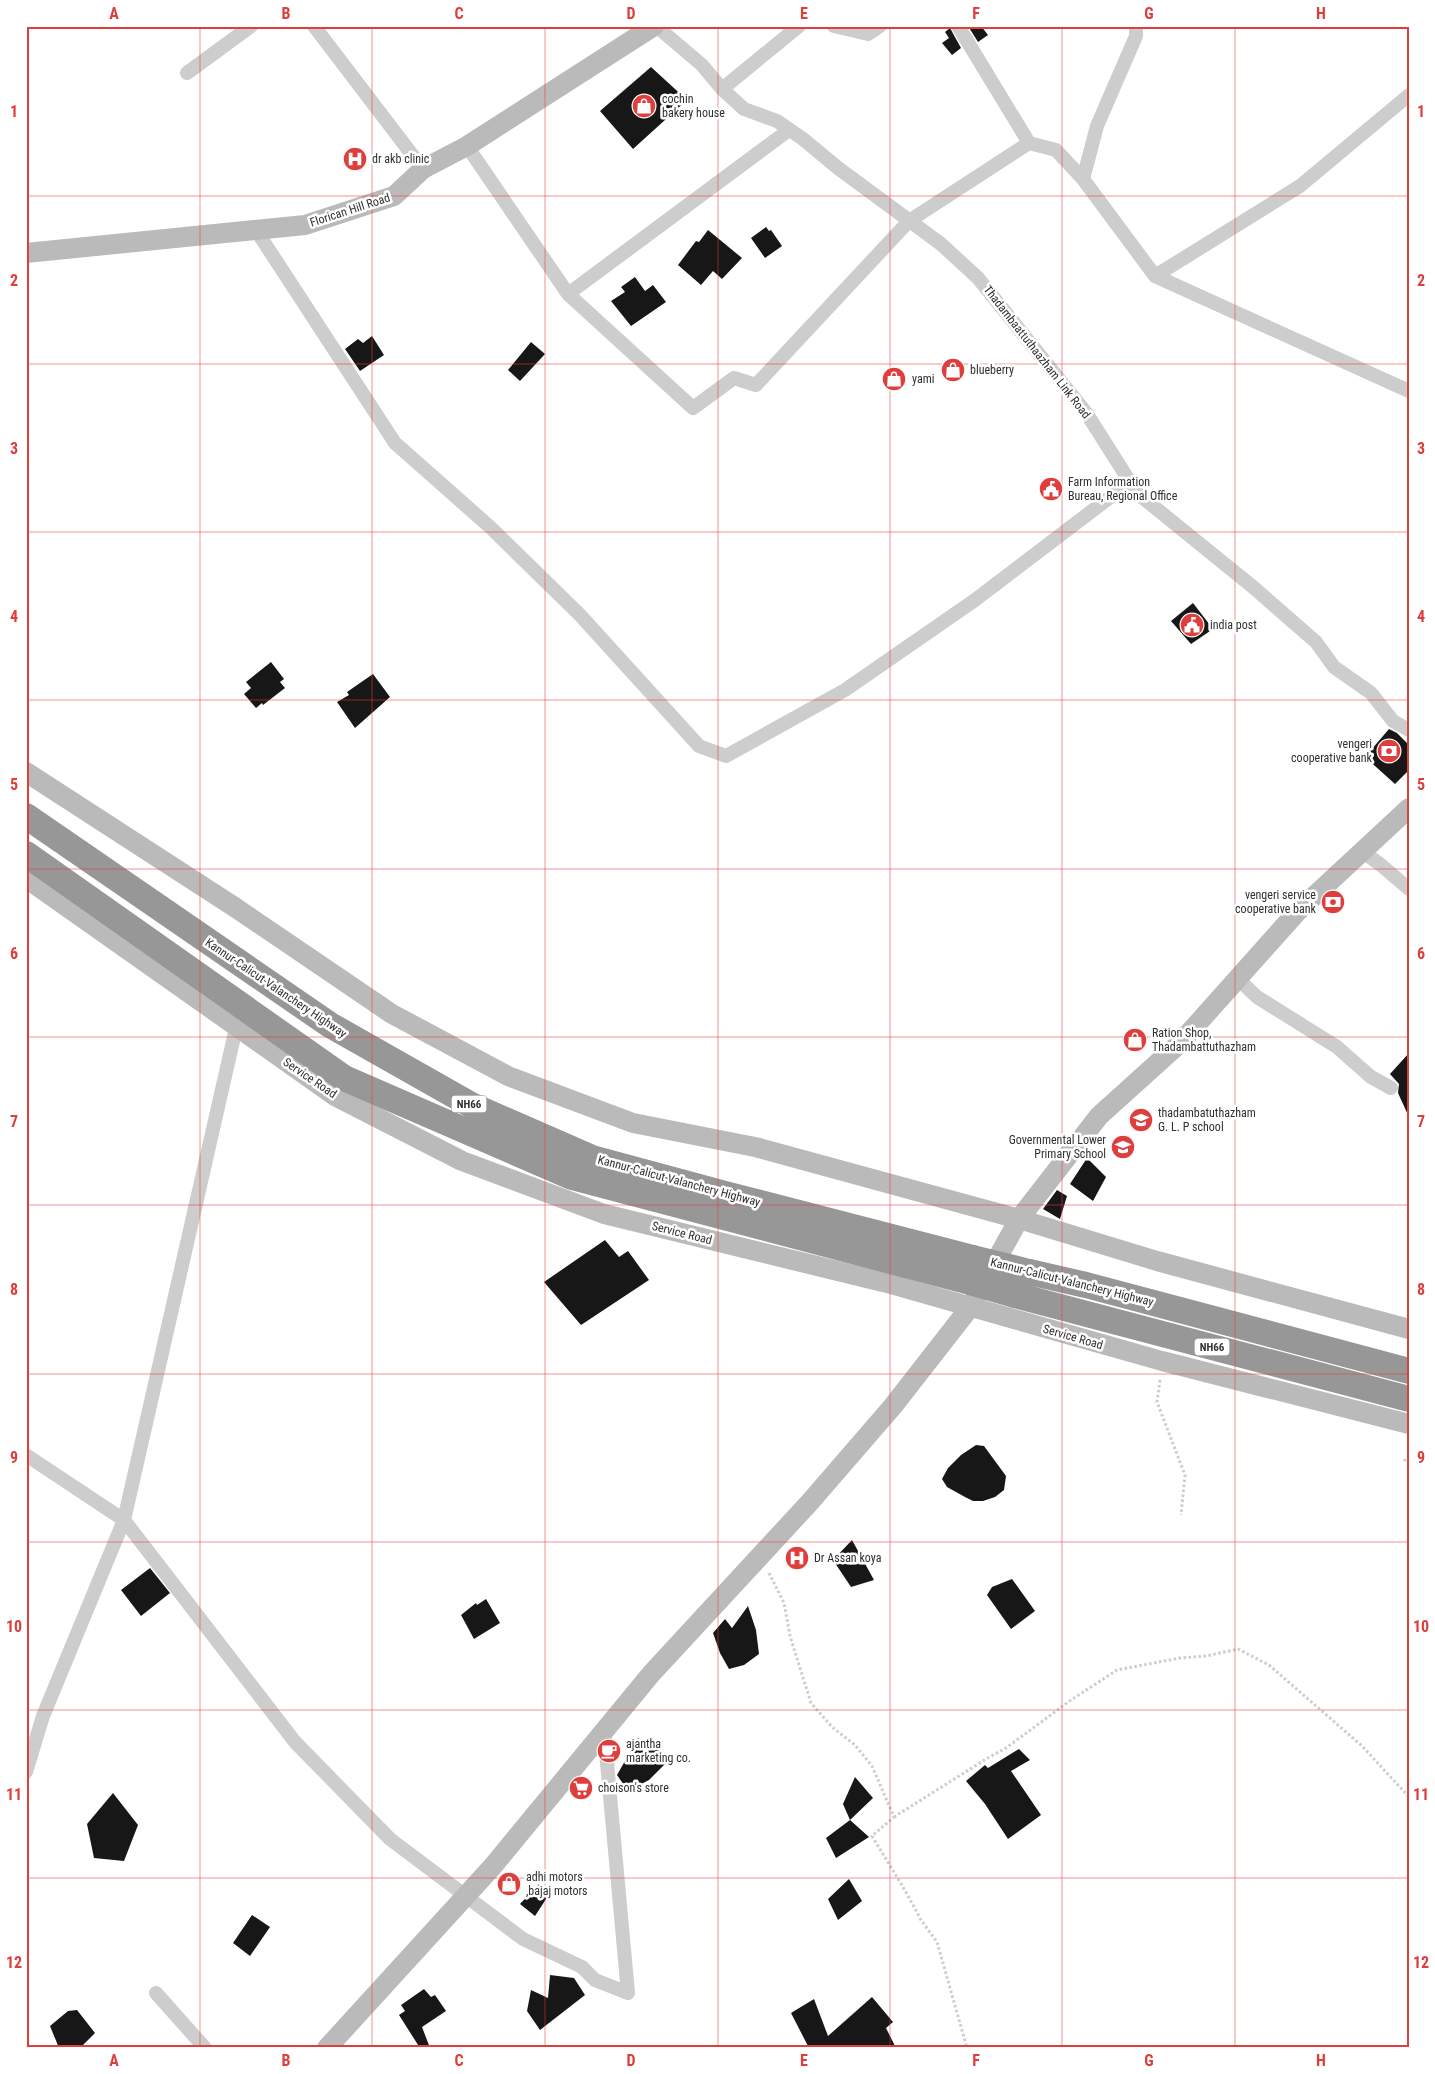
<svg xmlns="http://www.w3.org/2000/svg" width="1435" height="2074" font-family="'Roboto Condensed',sans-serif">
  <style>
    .building { fill: #171717 }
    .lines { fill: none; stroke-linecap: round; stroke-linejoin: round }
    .path { stroke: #cdcdcd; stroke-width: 3; stroke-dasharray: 2.5 2.5; stroke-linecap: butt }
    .street { stroke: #cdcdcd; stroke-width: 14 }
    .secondary { stroke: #bababa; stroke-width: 20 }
    .highway { stroke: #979797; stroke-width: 26 }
    .highway-bridge { stroke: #979797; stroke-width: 26 }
    .grid { fill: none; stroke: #de3e3c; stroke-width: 1; stroke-opacity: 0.55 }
    .labels { text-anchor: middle; stroke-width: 5; stroke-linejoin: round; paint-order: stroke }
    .shield { fill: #fff; stroke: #6e6e6e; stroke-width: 1 }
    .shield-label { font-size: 11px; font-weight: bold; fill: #303030 }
    .poi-label { font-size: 12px; fill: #303030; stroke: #fff; text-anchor: start }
    .street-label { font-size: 12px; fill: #303030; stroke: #fff }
    .neatline { fill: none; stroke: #de3e3c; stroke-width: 2 }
    .grid-label { font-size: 16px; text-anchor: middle; font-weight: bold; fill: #de3e3c }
  </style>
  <rect width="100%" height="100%" fill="#fff"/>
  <path class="building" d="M968,26H981L988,35L978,42Z
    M950,28L961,48L952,55L942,43L949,38L945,32Z
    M651,67L687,100L633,149L600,111Z
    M766,227L769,231L771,230L782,246L765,258L751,238Z
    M708,230L742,258L722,279L713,271L701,285L678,265L696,241L699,242Z
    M635,277L645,291L653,285L666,302L631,326L611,301L625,292L621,287Z
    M372,336L384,355L360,371L345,349L358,339L363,343Z
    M531,342L545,354L520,381L508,370Z
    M1193,603L1213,629L1191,644L1171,621Z
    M271,662L284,679L280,682L285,688L263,705L262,703L256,708L244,694L251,688L246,682Z
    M373,674L390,697L355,728L337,702L349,695L347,692Z
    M1389,729L1397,733L1409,745V770L1395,784L1365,757Z
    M1409,1053V1117L1398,1093L1399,1084L1390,1074Z
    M1087,1158L1106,1177L1093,1201L1070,1184Z
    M1057,1190L1067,1196L1060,1219L1043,1209Z
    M605,1240L619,1257L628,1251L649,1280L581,1325L544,1282Z
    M976,1445L984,1446L1006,1476L1004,1490L995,1497L983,1501H973L965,1497L947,1487L942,1479L948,1468L961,1455Z
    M852,1540L874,1580L851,1587L833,1560Z
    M150,1568L170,1593L141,1616L121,1590Z
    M1012,1579L1035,1611L1011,1629L987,1595L992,1587Z
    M486,1599L500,1623L474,1639L461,1615L476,1603L477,1605Z
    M748,1606L756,1630L759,1654L744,1665L729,1669L720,1653L713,1633L725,1619L732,1628Z
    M638,1738L671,1758L649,1780L628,1791L617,1775Z
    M1019,1749L1030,1760L1011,1771L1041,1815L1008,1839L985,1804L966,1781L985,1765L988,1768Z
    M855,1777L873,1798L850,1820L843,1804Z
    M113,1793L138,1825L124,1861L94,1858L87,1824Z
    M850,1820L869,1837L836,1858L826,1838Z
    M849,1879L862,1901L838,1920L828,1899Z
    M539,1884L548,1896L535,1916L520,1904Z
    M252,1915L270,1927L250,1956L233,1943Z
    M550,1975L574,1978L585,1995L540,2030L527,2011L531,1990L548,1998Z
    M424,1989L431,1997L435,1995L446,2011L422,2027L430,2048H420L399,2015L405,2011L401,2005Z
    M872,1997L893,2022L886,2028L896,2048H809L791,2013L814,1999L828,2036Z
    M77,2010L95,2033L80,2048H59L50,2026L68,2011Z"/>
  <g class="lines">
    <path class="path" d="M1160,1380L1157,1402L1185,1475L1181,1515
      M1404,1461L1409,1456
      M769,1573L784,1603L790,1636L811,1703L832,1727L855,1745L872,1766L894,1817L872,1836L906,1892L921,1920L937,1942L967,2048
      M894,1817L986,1759L1006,1748L1071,1700L1117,1670L1180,1658L1206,1656L1238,1649L1269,1665L1362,1746L1409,1797"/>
    <path class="street" d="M314,26L423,169
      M656,26L702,65L722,89L744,109L777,121L803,139L838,168L941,244L978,278L1087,414L1137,493L1253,587L1316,642L1334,667L1371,693L1393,721L1409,730
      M834,26L868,34L880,26
      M958,26L1029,143
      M187,73L251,26
      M722,89L799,26
      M467,146L568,294L789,130
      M1083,179L1097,126L1136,36V26
      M256,230L395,443L490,527L580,615L699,746L726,756L845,690L975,600L1130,482
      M1155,276L1409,391
      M568,294L693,408L734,378L756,385L909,221L1029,143L1056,150L1083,179L1155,276L1300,186L1409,95
      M1363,852L1381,865L1409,889
      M1237,978L1257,997L1337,1047L1371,1077L1391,1088
      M236,1028L124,1520L295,1742L390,1839L523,1939L582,1967L595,1980L628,1993L604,1730
      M26,1455L124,1520L43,1716L26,1772
      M156,1993L205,2048"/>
    <path class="secondary" d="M26,253L305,225L394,196L423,169L467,146L654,26
      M26,772L236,908L392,1014L508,1076L633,1123L755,1147L1019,1219L1157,1261L1409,1329
      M26,878L335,1096L462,1161L604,1214L887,1283L1162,1361L1409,1424
      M327,2048L493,1866L651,1674L810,1502L893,1406L971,1306L1019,1219L1099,1116L1181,1042L1297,912L1409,808"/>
    <path class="highway" d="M26,816L330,1025L473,1106L592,1158L729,1195L973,1258
      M26,854L344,1078L572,1177L970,1282
      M1029,1272L1086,1285L1409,1371
      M1015,1295L1409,1399"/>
    <path class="highway-bridge" d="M973,1258L1029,1272
      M970,1282L1015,1295"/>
  </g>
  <path class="grid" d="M200,26V2048M372,26V2048M545,26V2048M718,26V2048M890,26V2048M1062,26V2048M1235,26V2048M26,196H1409M26,364H1409M26,532H1409M26,700H1409M26,869H1409M26,1037H1409M26,1205H1409M26,1374H1409M26,1542H1409M26,1710H1409M26,1878H1409"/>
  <defs>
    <g id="shop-disc" transform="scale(1.25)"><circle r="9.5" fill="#de3e3c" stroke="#fff"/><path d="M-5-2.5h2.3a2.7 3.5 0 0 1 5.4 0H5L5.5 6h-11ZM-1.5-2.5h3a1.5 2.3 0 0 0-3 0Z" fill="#fff"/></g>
    <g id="hospital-disc" transform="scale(1.25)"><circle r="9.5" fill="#de3e3c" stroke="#fff"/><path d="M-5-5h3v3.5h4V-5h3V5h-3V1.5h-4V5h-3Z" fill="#fff"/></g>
    <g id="civic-disc" transform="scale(1.25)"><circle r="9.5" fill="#de3e3c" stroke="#fff"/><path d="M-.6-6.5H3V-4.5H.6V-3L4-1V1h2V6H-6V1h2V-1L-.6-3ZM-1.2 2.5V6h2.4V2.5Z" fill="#fff"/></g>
    <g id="bank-disc" transform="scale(1.25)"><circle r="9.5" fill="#de3e3c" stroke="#fff"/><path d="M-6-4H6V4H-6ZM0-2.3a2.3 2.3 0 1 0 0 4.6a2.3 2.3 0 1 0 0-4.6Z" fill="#fff"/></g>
    <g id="school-disc" transform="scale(1.25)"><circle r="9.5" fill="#de3e3c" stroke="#fff"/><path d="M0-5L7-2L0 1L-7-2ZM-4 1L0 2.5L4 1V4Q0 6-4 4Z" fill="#fff"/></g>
    <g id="cafe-disc" transform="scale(1.25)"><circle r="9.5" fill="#de3e3c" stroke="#fff"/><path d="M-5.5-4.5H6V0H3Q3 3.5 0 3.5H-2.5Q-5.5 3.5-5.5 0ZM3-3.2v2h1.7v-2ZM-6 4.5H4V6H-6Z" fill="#fff"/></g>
    <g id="supermarket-disc" transform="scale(1.25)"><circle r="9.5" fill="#de3e3c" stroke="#fff"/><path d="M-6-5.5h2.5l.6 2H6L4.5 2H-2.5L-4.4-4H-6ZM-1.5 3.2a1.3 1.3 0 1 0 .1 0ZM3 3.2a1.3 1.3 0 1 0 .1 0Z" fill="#fff"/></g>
  </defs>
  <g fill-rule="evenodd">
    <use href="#shop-disc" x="644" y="106"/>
    <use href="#hospital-disc" x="355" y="159"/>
    <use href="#shop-disc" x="953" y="370"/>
    <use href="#shop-disc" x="894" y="379"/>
    <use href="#civic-disc" x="1051" y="489"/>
    <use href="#civic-disc" x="1192" y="625"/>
    <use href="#bank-disc" x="1389" y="751"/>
    <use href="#bank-disc" x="1333" y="902"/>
    <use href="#shop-disc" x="1135" y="1040"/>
    <use href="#school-disc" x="1141" y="1120"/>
    <use href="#school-disc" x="1123" y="1147"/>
    <use href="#hospital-disc" x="797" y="1558"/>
    <use href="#cafe-disc" x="609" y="1751"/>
    <use href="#supermarket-disc" x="581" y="1788"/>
    <use href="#shop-disc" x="509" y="1884"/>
  </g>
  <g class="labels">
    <g class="shield">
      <rect x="451.5" y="1095.5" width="35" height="17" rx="4"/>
      <rect x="1194.5" y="1338.5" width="35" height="17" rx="4"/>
    </g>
    <g class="shield-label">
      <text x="469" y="1108">NH66</text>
      <text x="1212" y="1351">NH66</text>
    </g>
    <g class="poi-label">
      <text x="662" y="103">cochin<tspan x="662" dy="14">bakery house</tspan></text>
      <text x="372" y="163">dr akb clinic</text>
      <text x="970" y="374">blueberry</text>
      <text x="912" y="383">yami</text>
      <text x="1068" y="486">Farm Information<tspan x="1068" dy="14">Bureau, Regional Office</tspan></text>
      <text x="1210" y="629">india post</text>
      <text x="1372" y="748" text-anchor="end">vengeri<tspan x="1372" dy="14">cooperative bank</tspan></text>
      <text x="1316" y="899" text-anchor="end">vengeri service<tspan x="1316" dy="14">cooperative bank</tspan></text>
      <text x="1152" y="1037">Ration Shop,<tspan x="1152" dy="14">Thadambattuthazham</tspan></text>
      <text x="1158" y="1117">thadambatuthazham<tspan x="1158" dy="14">G. L. P school</tspan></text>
      <text x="1106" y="1144" text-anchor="end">Governmental Lower<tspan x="1106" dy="14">Primary School</tspan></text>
      <text x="814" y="1562">Dr Assan koya</text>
      <text x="626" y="1748">ajantha<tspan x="626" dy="14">marketing co.</tspan></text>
      <text x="598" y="1792">choison's store</text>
      <text x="526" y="1881">adhi motors<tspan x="526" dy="14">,bajaj motors</tspan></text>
    </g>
    <g class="street-label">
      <text transform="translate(350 210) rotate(-18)" y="4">Florican Hill Road</text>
      <text transform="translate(1037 352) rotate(52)" y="4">Thadambaattuthaazham Link Road</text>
      <text transform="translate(276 988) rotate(34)" y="4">Kannur-Calicut-Valanchery Highway</text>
      <text transform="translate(310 1078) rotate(34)" y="4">Service Road</text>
      <text transform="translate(679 1181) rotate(15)" y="4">Kannur-Calicut-Valanchery Highway</text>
      <text transform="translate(682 1233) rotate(14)" y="4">Service Road</text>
      <text transform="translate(1072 1282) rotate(14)" y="4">Kannur-Calicut-Valanchery Highway</text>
      <text transform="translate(1073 1337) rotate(16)" y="4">Service Road</text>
    </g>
  </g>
  <rect width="1435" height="2074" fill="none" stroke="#ffffff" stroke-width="55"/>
  <rect x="28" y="28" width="1380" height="2018" class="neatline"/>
  <g class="grid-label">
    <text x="114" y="19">A</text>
    <text x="286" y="19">B</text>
    <text x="459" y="19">C</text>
    <text x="631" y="19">D</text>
    <text x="804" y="19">E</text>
    <text x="976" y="19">F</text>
    <text x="1149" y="19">G</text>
    <text x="1321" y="19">H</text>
    <text x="14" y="117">1</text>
    <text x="1421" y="117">1</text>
    <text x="14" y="286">2</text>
    <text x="1421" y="286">2</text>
    <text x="14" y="454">3</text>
    <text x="1421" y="454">3</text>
    <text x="14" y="622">4</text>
    <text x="1421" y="622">4</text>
    <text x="14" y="790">5</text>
    <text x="1421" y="790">5</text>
    <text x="14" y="959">6</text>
    <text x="1421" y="959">6</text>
    <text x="14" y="1127">7</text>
    <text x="1421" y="1127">7</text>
    <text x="14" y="1295">8</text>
    <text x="1421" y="1295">8</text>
    <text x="14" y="1463">9</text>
    <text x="1421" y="1463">9</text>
    <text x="14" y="1632">10</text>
    <text x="1421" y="1632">10</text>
    <text x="14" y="1800">11</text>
    <text x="1421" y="1800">11</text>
    <text x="14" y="1968">12</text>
    <text x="1421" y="1968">12</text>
    <text x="114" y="2066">A</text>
    <text x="286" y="2066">B</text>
    <text x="459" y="2066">C</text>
    <text x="631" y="2066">D</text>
    <text x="804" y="2066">E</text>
    <text x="976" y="2066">F</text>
    <text x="1149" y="2066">G</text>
    <text x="1321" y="2066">H</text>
  </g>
</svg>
